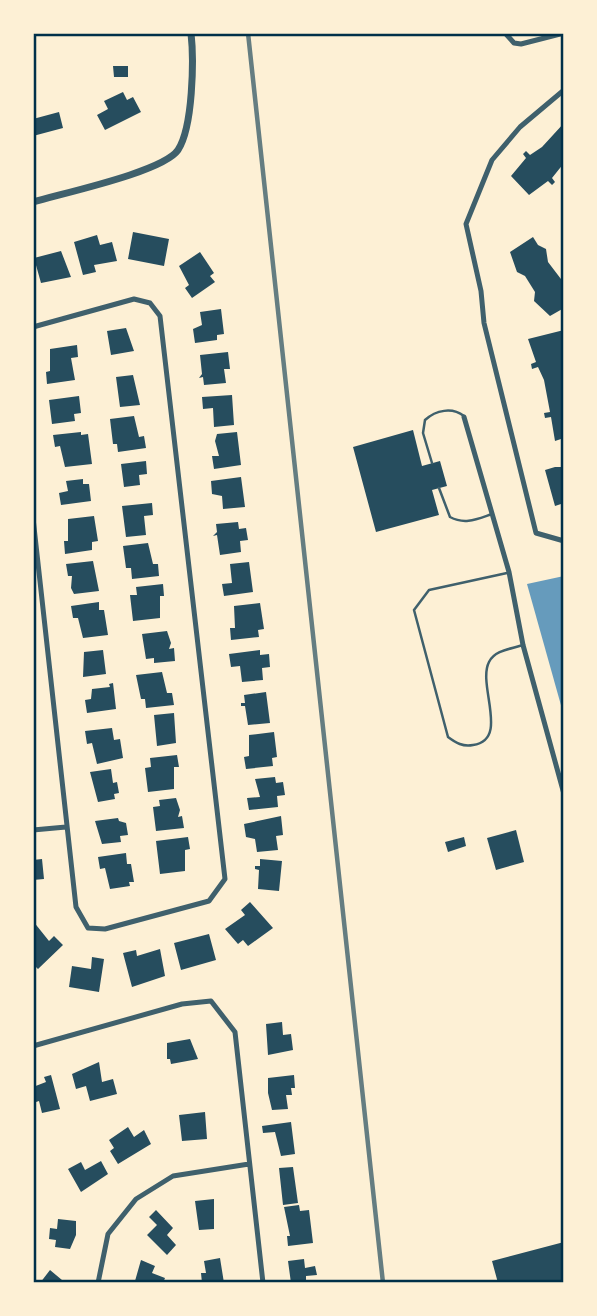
<svg xmlns="http://www.w3.org/2000/svg" width="597" height="1316" font-family="'DejaVu Sans',sans-serif">
  <style>
    .water { fill: #669bbc }
    .building { fill: #264d5e }
    .lines { fill: none; stroke-linecap: round; stroke-linejoin: round }
    .service { stroke: #3f606c; stroke-width: 2.5 }
    .minor { stroke: #3f606c; stroke-width: 5 }
    .tertiary { stroke: #3f606c; stroke-width: 7 }
    .rail { stroke: #657d81; stroke-width: 4.5 }
    .neatline { fill: none; stroke: #003049; stroke-width: 2.5 }
  </style>
  <rect width="100%" height="100%" fill="#fdf0d5"/>
  <path class="water" d="M564,576V716L527,584Z"/>
  <path class="building" d="M113,66H128V77H114Z
    M123,92L127,100L133,97L141,112L105,130L97,115L108,109L104,101Z
    M59,112L63,128L33,136V119Z
    M564,123V163L552,178L555,182L552,185L548,181L529,195L511,176L526,158L523,154L526,151L530,155L542,147Z
    M133,232L169,239L164,266L128,259Z
    M97,235L100,245L112,242L117,261L94,265L96,272L83,275L74,242Z
    M533,237L538,245L546,249L548,262L564,283V308L550,316L534,301L535,292L525,276L517,272L510,252Z
    M61,251L71,277L41,283L34,258Z
    M200,252L214,273L210,276L215,282L192,298L185,288L189,285L179,266Z
    M221,309L224,334L217,335V340L195,343L193,329L202,325L200,312Z
    M126,328L134,351L111,355L107,331Z
    M564,330V438L555,441L551,417L545,418L544,413L550,412L544,380L538,367L532,369L531,364L536,362L528,339Z
    M77,345L78,357L71,358L75,380L47,384L46,372L50,371V349Z
    M228,352L230,369H224L226,383L204,385L203,377L199,378L202,374L200,355Z
    M133,375L140,405L120,407L116,377Z
    M232,395L234,425L214,427L213,408L203,409L202,397Z
    M79,396L81,413L74,414L75,421L52,424L49,400Z
    M134,416L139,437L144,436L146,448L118,452L117,444H113L110,419Z
    M413,430L422,466L440,461L447,486L432,490L439,515L376,532L353,447Z
    M81,432V435L88,434L92,464L65,467L60,446L55,447L53,435Z
    M237,432L241,465L214,469L212,456H219L215,441L217,434Z
    M146,461L147,474L139,475L140,485L124,487L121,464Z
    M555,467H564V503L555,506L545,470Z
    M241,477L245,507L223,509L222,496L212,494L211,481Z
    M83,479V484H89L91,501L61,505L59,493L68,491L66,481Z
    M152,503L153,515L144,516L146,535L126,537L122,506Z
    M94,516L98,541L92,542V550L65,554L64,541H68V519Z
    M238,522L239,529L246,528L248,540L240,541L241,552L220,555L217,535L213,536L217,532L216,524Z
    M148,543L153,564H158L159,576L132,579L131,568H126L123,546Z
    M93,561L99,591L74,594L71,588L72,576H68L66,564Z
    M249,562L253,592L224,596L222,584L232,583L230,564Z
    M163,584L164,596H160V618L133,621L130,595H137L136,587Z
    M99,602V610H104L108,635L83,638L78,618H73L71,606Z
    M260,603L264,629L258,630L259,637L231,640L230,628H235L234,606Z
    M167,631L171,643L169,649L174,648L175,661L154,663V658L146,659L142,634Z
    M103,650L106,674L83,677L84,652Z
    M260,650V655L269,654L270,667L262,668L263,680L242,682L240,666L231,667L229,654Z
    M162,672L167,693H172L174,705L146,708L145,699H141L136,675Z
    M113,683L116,709L87,713L85,700L91,699L92,689L110,687L109,684Z
    M266,692L270,723L248,725L245,706H241V703H245L244,695Z
    M174,713L176,743L157,746L154,715Z
    M112,728L114,740L120,739L123,758L97,764L92,743L87,744L85,731Z
    M274,732L277,757L272,758L273,766L246,769L244,757L249,756V735Z
    M177,755L179,767H174V789L148,792L145,768L151,767L150,758Z
    M111,769L113,783L117,782L119,793L114,794L115,799L98,802L90,772Z
    M275,777L276,783L283,782L285,795L277,796L278,807L249,810L247,798L260,797L255,779Z
    M176,798L180,810L178,817L182,816L184,828L156,831L153,807L160,806L159,800Z
    M281,816L283,835L276,836L278,850L257,852L255,839L246,837L244,824Z
    M118,818L119,821L126,823L128,835L120,836L121,842L102,844L95,821Z
    M516,830L524,862L496,870L487,838Z
    M188,837L190,849L185,850V871L160,874L156,841Z
    M464,837L466,846L448,852L445,842Z
    M126,853L127,864H131L134,882H129L130,886L110,889L105,868L100,869L98,857Z
    M42,859L44,879L33,880V860Z
    M260,859L282,861L279,891L258,889L259,870L255,869V866H260Z
    M250,902L273,928L248,946L243,940L238,944L225,929L245,915L241,910Z
    M33,921L49,941L54,936L63,945L38,969L33,964Z
    M209,934L216,960L181,970L174,943Z
    M160,949L165,976L132,987L123,953L136,950L137,956Z
    M92,957L104,959L99,992L69,987L72,966L91,969Z
    M282,1022L283,1035L291,1034L293,1050L268,1055L266,1024Z
    M190,1039L198,1059L171,1064L170,1059H167V1043Z
    M99,1062L102,1082L113,1079L117,1094L90,1101L86,1086L76,1089L72,1074Z
    M51,1075L60,1109L42,1113L39,1101L33,1103V1087L46,1082L44,1077Z
    M294,1075L295,1088H291L292,1095H286L288,1109L272,1110L268,1093V1078Z
    M205,1112L207,1139L182,1141L179,1115Z
    M291,1122L295,1154L281,1156L275,1132L263,1133L262,1126Z
    M128,1127L134,1137L144,1130L151,1144L118,1164L110,1151L114,1148L109,1140Z
    M101,1161L108,1174L81,1192L68,1169L81,1162L85,1170Z
    M293,1167L298,1203L283,1205L279,1168Z
    M214,1199V1229L199,1230L195,1201Z
    M299,1205L300,1211L309,1210L313,1243L288,1246L287,1236H290L284,1207Z
    M156,1210L173,1228L167,1235L176,1245L167,1255L147,1235L157,1225L149,1217Z
    M58,1219L76,1221V1235L70,1249L55,1247L56,1240L49,1239L50,1228L57,1229Z
    M564,1242V1283H498L492,1261Z
    M220,1258L224,1283H202L201,1273H206L204,1261Z
    M304,1259L305,1268L315,1266L317,1275L306,1276V1283H291L288,1261Z
    M141,1260L155,1266L152,1273L165,1278L163,1283L135,1281Z
    M50,1270L62,1280L60,1283H40Z"/>
  <g class="lines">
    <path class="service" d="M432,463L423,433L425,420C436,410 452,407 464,416
      M439,488L450,517C465,525 477,519 492,514
      M507,573L429,590L414,610L448,737C456,743 463,747 473,745C510,740 477,685 489,662C495,650 511,649 523,645"/>
    <path class="minor" d="M505,33L514,43L521,44L564,33
      M564,90L520,127L492,160L466,224L481,291L484,323L536,533L564,541
      M33,327L134,299L150,303L160,316L225,879L209,901L105,929L88,928L76,907L33,518
      M464,417L509,572L523,645L564,794
      M33,830L66,827
      M33,1046L182,1004L211,1001L235,1032L263,1283
      M98,1283L108,1234L136,1199L173,1176L249,1164"/>
    <path class="tertiary" d="M33,202C63,193 163,172 178,150C193,127 194,60 191,33"/>
    <path class="rail" d="M248,33L383,1283"/>
  </g>
  <rect width="597" height="1316" fill="none" stroke="#fdf0d5" stroke-width="70"/>
  <rect x="35" y="35" width="527" height="1246" class="neatline"/>
</svg>
